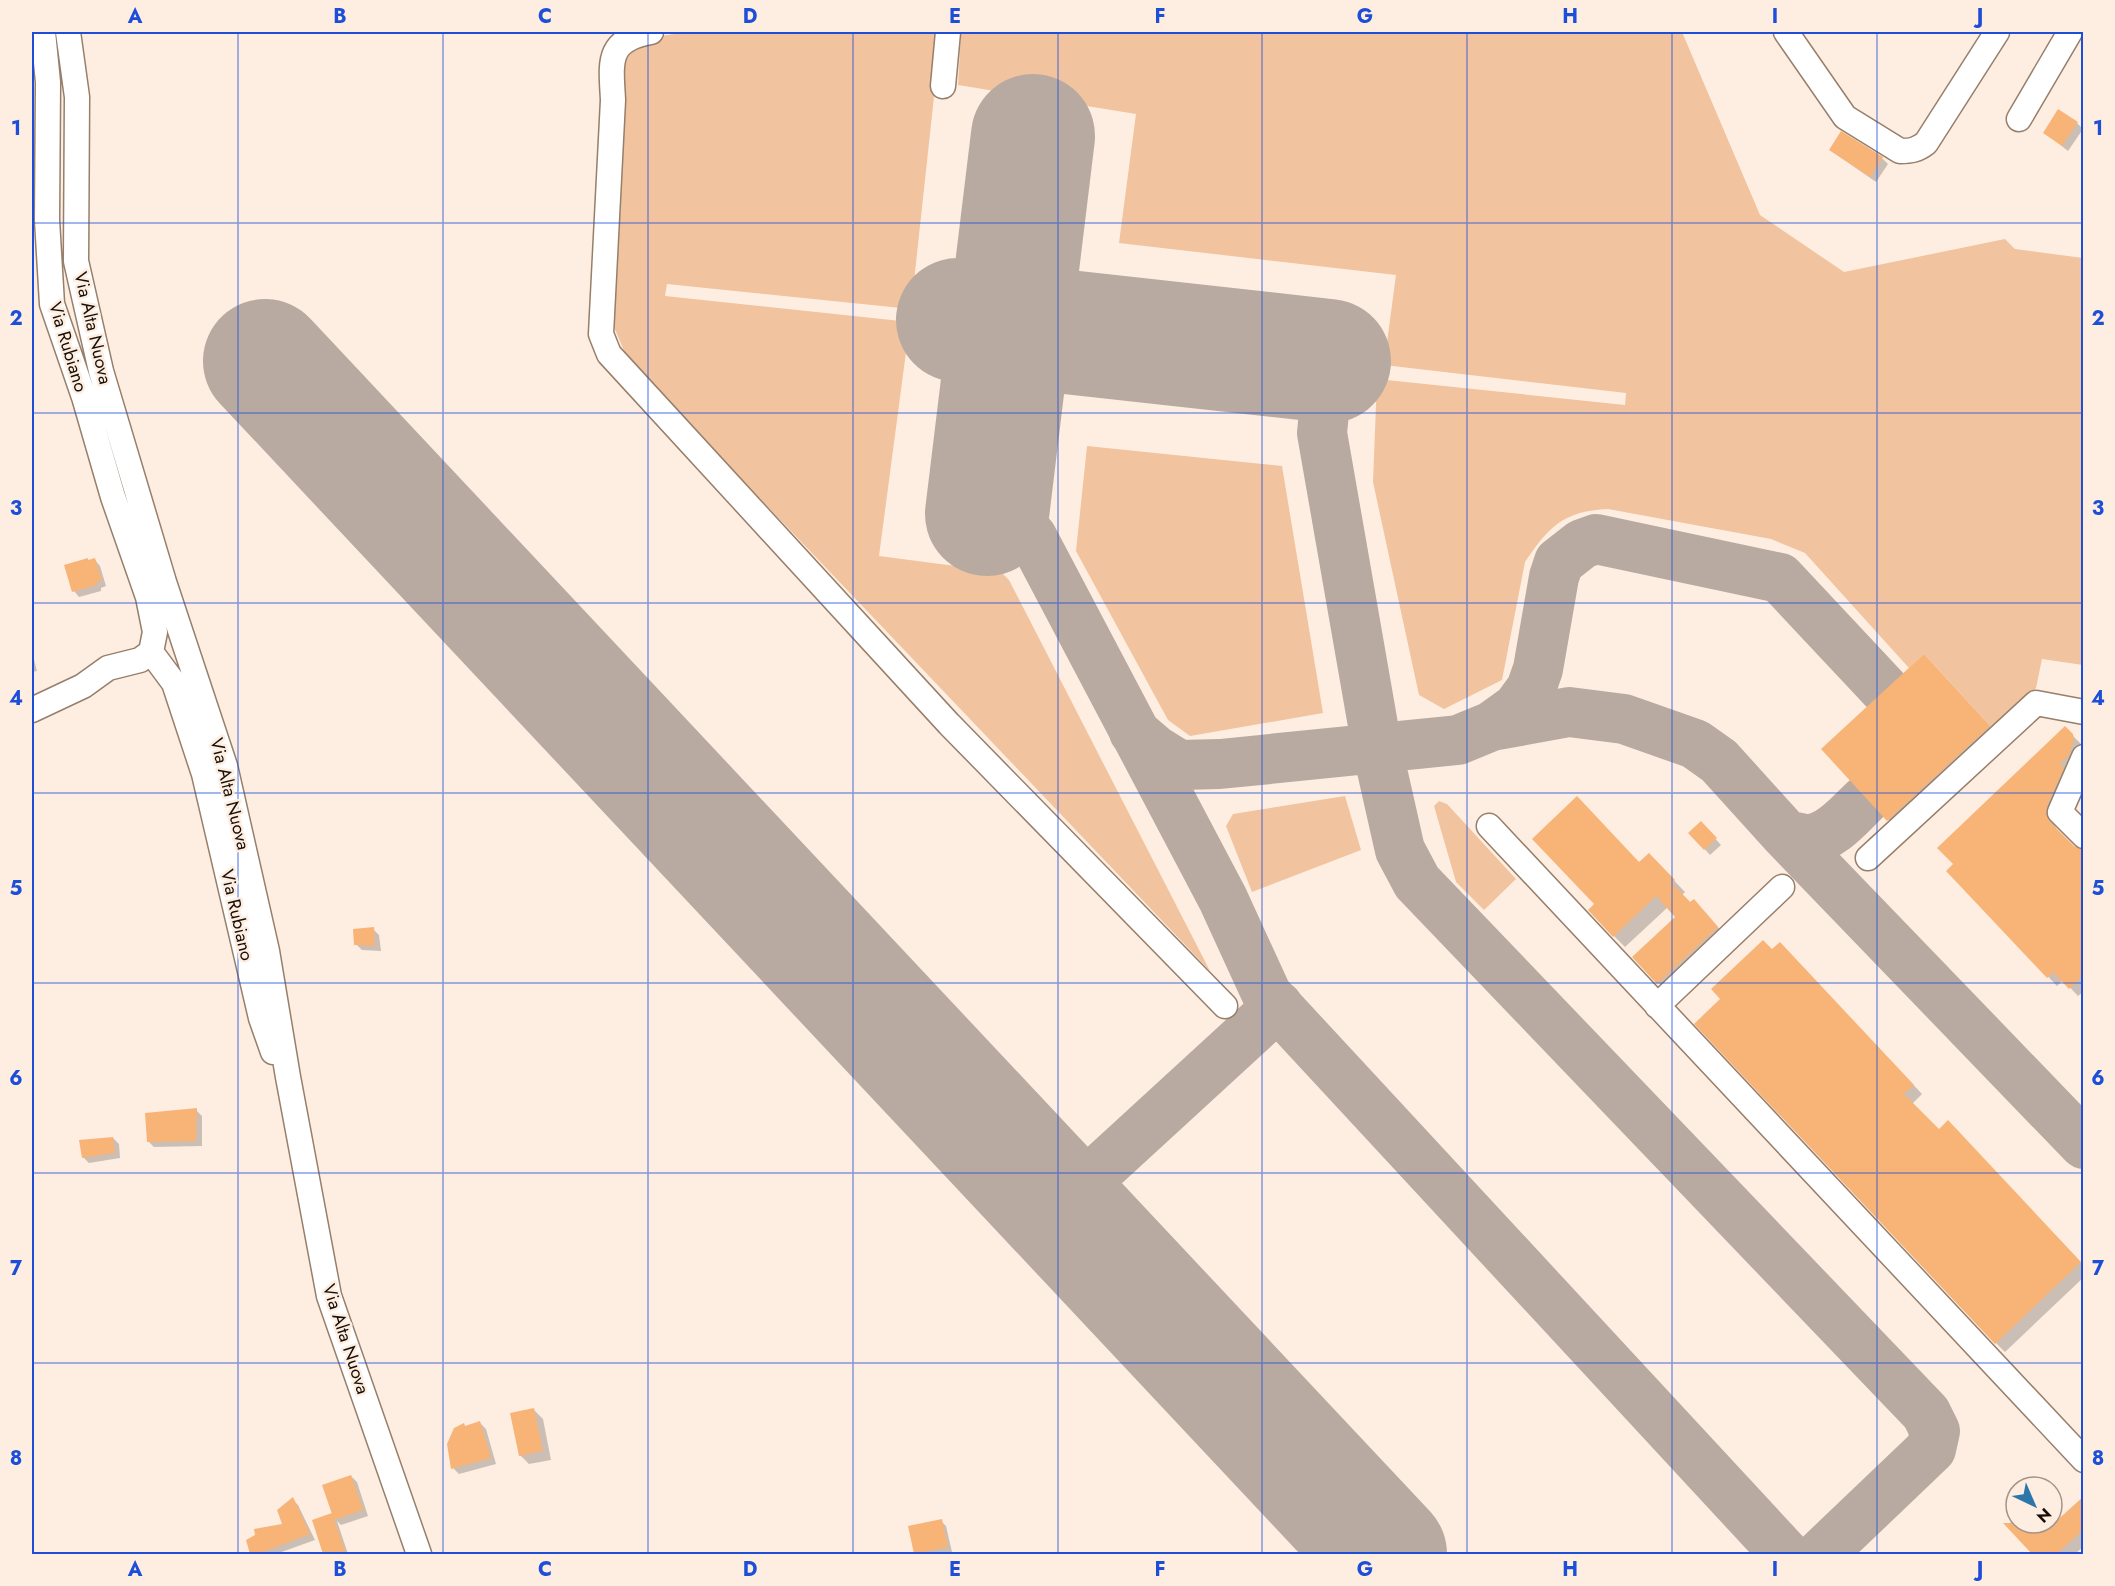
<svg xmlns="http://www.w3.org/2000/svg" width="2115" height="1586" font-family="Jost,sans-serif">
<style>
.green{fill:#f1c39e}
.shadow{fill:#0003}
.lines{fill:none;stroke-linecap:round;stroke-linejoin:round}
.taxiway{stroke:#b8aaa0;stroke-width:50}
.runway{stroke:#b8aaa0;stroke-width:124}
.building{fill:#f8b377}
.minor-casing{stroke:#967f6b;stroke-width:27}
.minor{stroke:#fff;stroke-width:24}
.grid{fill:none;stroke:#1d4ed8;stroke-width:1.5;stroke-opacity:0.55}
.labels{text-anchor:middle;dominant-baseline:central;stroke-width:5;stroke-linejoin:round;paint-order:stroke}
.street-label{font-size:18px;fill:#170e07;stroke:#feeee1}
.neatline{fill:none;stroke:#1d4ed8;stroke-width:2}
.grid-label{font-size:20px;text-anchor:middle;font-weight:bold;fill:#1d4ed8}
</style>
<rect width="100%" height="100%" fill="#feeee1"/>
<path class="green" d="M691,32H941L911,309L667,284L665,296L910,322L879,556L1001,572L1009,580L1210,971L628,360L614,327V314L623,67C637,35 660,36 691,32Z
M961,32H1682L1760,215L1844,272L2005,239L2015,249L2083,258V665L2042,659L2036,688L1993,729L1924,654L1909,668L1805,553L1771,539L1608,509C1564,511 1549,526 1525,562L1502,680L1444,709L1419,695L1373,482L1377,379L1625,405L1626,393L1384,365L1396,275L1119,243L1136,114L958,85Z
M1087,446L1282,466L1323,713L1190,736L1168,720L1076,551Z
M1345,796L1361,850L1252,892L1226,826L1233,814Z
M1439,801L1447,804L1516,879L1484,910L1456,882L1434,806Z"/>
<path class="shadow" d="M2077,123L2083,129L2068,151L2045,133Z
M1841,133L1882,158L1888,164L1876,182L1830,150Z
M95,560L100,566L106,586L101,588V591L79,597L74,591Z
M32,652L37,671L32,672Z
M1936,668L2002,739L1900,832L1823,749Z
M2065,728L2081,744L2082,750L2055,816L2054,824L2058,832L2074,848L2084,851V991L2078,996L2063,980L2057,986L1948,871Z
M1701,823L1721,845L1710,855L1690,833Z
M1640,864L1660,866L1685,892L1682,895L1691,903L1705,912L1728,939L1669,994L1634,957L1677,917L1668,907L1625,947L1614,936Z
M373,929L379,935L381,951L362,950L356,944Z
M1772,951L1789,953L1922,1094L1912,1104L1939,1131H1957L2084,1266V1277L2005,1352L1996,1343Z
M196,1110L202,1116V1146L154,1147L148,1141Z
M113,1138L119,1144L120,1158L89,1163L83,1157Z
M534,1410L543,1419L551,1460L529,1464L520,1455Z
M480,1423L486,1429L496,1464L459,1474L453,1468L466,1427Z
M351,1476L357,1482L368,1516L341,1525L337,1521L348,1554H325L313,1521L331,1515Z
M2084,1498V1546L2075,1554H2034L2007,1526L2016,1517V1523H2043L2049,1529Z
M292,1499L298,1505L315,1540L276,1554H252L247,1541L284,1525Z
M941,1521L946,1526L952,1552L940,1554H917L916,1553Z"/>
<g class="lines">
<path class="taxiway" d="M1329,361L1322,433L1377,748L1400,850L1417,882L1926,1413L1935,1431L1931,1449L1821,1554
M987,514L1032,537L1223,899L1267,995L1785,1554
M1492,726L1517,708L1531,689L1538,669L1554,577L1559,562L1582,544L1596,539L1780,578L1884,689
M1134,732L1155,750L1179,765L1220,764L1458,740L1492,726L1569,712L1624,719L1695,744L1719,761L1786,835L2084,1144
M1786,835C1794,836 1803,840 1810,839C1832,837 1850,814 1864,801
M1059,1207L1278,1006"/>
<path class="runway" d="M958,320L1329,361
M265,361L1385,1554
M987,514L1033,136"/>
</g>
<path class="building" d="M2058,109L2078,122L2062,146L2043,133Z
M1841,131L1883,157L1870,177L1829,150Z
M88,558V560L95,558L102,581L96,582L97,585L72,592L64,565Z
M1924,654L1990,726L1887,821L1821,749Z
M2065,726L2073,734L2074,740L2069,755L2060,764L2064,768L2047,806L2046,814L2050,822L2074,846L2084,850V974L2069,989L2053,972L2047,978L1946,871L1953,864L1937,848Z
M1577,796L1639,862L1649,853L1675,880L1672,883L1690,902L1694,899L1718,927L1657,984L1632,957L1675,917L1656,896L1613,937L1588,910L1594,904L1532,839Z
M1701,821L1717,838L1704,850L1688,833Z
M374,927L375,946L354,945L353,929Z
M1763,940L1772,949L1780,942L1914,1085L1904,1094L1939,1129L1948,1120L2081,1262L1995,1344L1694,1024L1720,999L1711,989Z
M197,1108L196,1141L147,1142L145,1113Z
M113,1137L115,1153L82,1158L79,1140Z
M534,1408L543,1451L519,1456L510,1413Z
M480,1421L491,1458L451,1469L447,1444L454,1428L464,1423L465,1426Z
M351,1475L363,1510L334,1520L322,1485Z
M2084,1496V1529L2057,1554H2032L2003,1523H2054Z
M293,1497L310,1534L258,1554H250L246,1540L255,1535L254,1529L282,1524L277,1510Z
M332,1513L346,1554H323L312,1520Z
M942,1519L948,1547L914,1554L908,1526Z"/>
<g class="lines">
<defs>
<path id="minor" d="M68,32L77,97L76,261L101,371L164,582L225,766L267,951L288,1077L329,1296L419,1554
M651,32C606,40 611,62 613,100L601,334L609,354L949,724L1225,1006
M1786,32L1845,117L1900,151C1911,151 1917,150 1926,143L1997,32
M943,86L948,32
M2019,119L2070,32
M151,652L174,683L204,774L261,1018L273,1052
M32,710L83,686L108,668L140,660L151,652L155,632L148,597L113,497L84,397L52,304L47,220L48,82L43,32
M2084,757L2060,812L2084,836
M1489,826L2084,1460
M1868,858L2036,703L2084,712
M1657,1006L1782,887"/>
</defs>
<use href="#minor" class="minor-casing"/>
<use href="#minor" class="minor"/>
</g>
<path class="grid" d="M238,32V1554M443,32V1554M648,32V1554M853,32V1554M1058,32V1554M1262,32V1554M1467,32V1554M1672,32V1554M1877,32V1554M32,223H2084M32,413H2084M32,603H2084M32,793H2084M32,983H2084M32,1173H2084M32,1363H2084"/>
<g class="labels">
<g class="street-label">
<text transform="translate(93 328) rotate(77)">Via Alta Nuova</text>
<text transform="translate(68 347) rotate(73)">Via Rubiano</text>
<text transform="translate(230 794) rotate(76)">Via Alta Nuova</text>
<text transform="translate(237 915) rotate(77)">Via Rubiano</text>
<text transform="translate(346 1339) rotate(72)">Via Alta Nuova</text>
</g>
</g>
<rect width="2115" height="1586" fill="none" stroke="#feeee1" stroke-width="66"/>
<g transform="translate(2034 1505) rotate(136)"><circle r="28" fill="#feeee1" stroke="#a2948a" stroke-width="1.5"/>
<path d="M0-4.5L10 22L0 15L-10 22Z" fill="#2d76aa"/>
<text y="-9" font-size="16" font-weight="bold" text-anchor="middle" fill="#170e07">N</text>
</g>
<rect x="33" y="33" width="2049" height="1520" class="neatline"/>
<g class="grid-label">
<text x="135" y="23">A</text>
<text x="340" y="23">B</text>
<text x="545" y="23">C</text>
<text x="750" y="23">D</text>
<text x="955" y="23">E</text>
<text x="1160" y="23">F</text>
<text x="1365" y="23">G</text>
<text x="1570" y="23">H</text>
<text x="1775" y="23">I</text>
<text x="1980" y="23">J</text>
<text x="16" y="135">1</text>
<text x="2098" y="135">1</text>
<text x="16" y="325">2</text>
<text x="2098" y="325">2</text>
<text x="16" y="515">3</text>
<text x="2098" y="515">3</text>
<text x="16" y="705">4</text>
<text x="2098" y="705">4</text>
<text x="16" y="895">5</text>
<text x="2098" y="895">5</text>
<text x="16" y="1085">6</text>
<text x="2098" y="1085">6</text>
<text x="16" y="1275">7</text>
<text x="2098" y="1275">7</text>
<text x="16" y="1465">8</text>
<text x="2098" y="1465">8</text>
<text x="135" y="1576">A</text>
<text x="340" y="1576">B</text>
<text x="545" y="1576">C</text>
<text x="750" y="1576">D</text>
<text x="955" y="1576">E</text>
<text x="1160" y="1576">F</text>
<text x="1365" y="1576">G</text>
<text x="1570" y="1576">H</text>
<text x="1775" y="1576">I</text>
<text x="1980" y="1576">J</text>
</g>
</svg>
